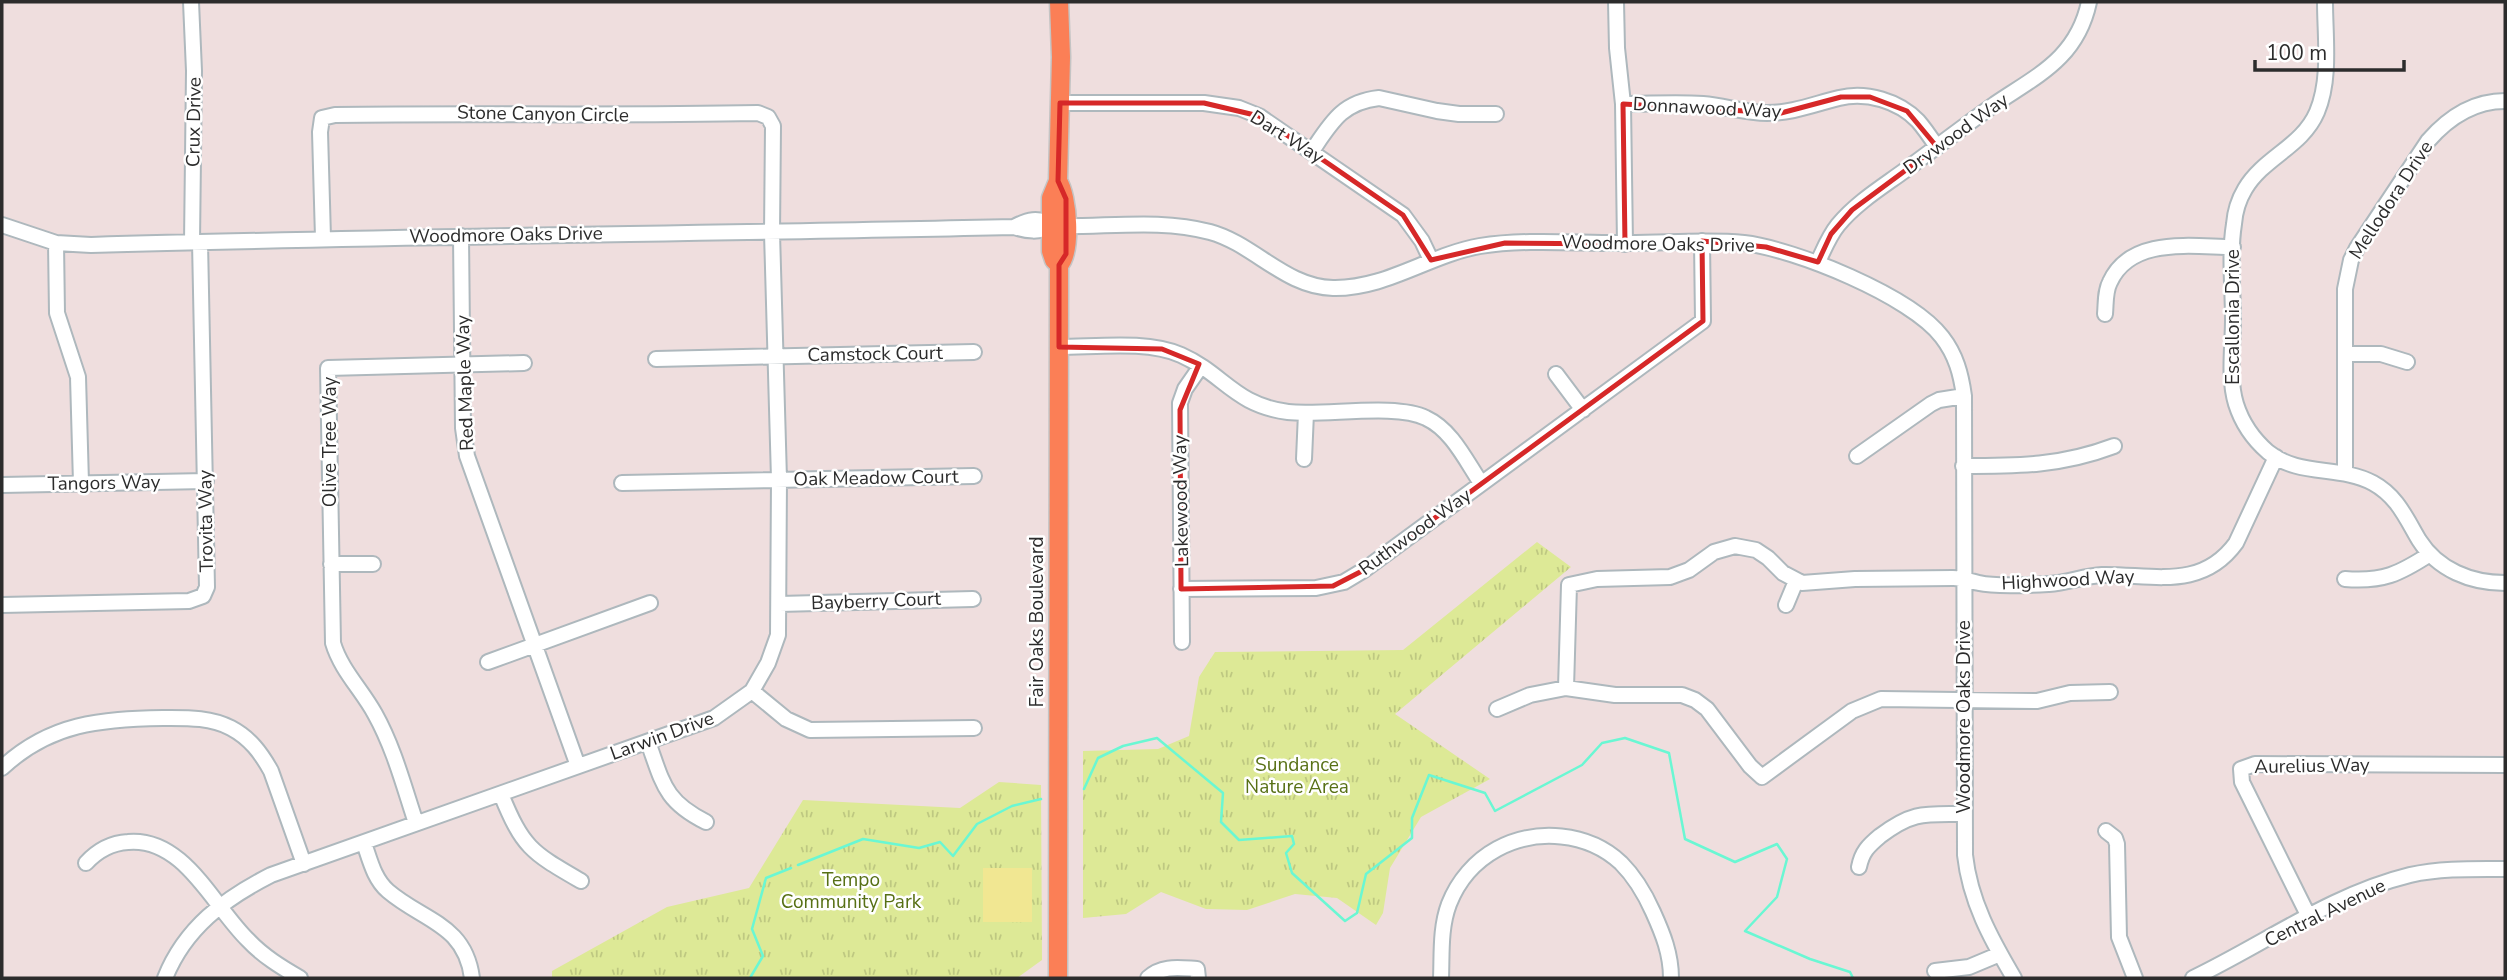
<svg xmlns="http://www.w3.org/2000/svg" width="2507" height="980" font-family="'Nunito Sans',sans-serif">
<style>
.park{fill:url(#park-tufts)}
.pitch{fill:#f1e792}
.lines{fill:none;stroke-linecap:round;stroke-linejoin:round}
.stream{stroke:#6af7d3;stroke-width:2.5}
.minor-casing{stroke:#aeb8bd;stroke-width:18}
.major-casing{stroke:#c4c4c4;stroke-width:21}
.minor{stroke:#fff;stroke-width:14}
.major{stroke:#fb7f56;stroke-width:18}
.marked{fill:none;stroke:#d62828;stroke-width:5;stroke-linejoin:round}
.labels{text-anchor:middle;dominant-baseline:central;stroke-width:5;stroke-linejoin:round;paint-order:stroke}
.street-label{font-size:19px;fill:#2c2c2c;stroke:#fff}
.park-label{font-size:19px;fill:#577015;stroke:#fff}
</style>
<defs>
<pattern id="park-tufts" width="24" height="20" patternUnits="userSpaceOnUse" patternTransform="scale(1.75)"><rect width="24" height="20" fill="#dde996"/><path d="M3 7l-1-3M5 7V3M7 7l1-3M15 17l-1-3M17 17v-4M19 17l1-3" fill="none" stroke="#bec881"/></pattern>
</defs>
<rect width="100%" height="100%" fill="#efdede"/>
<path class="park" d="M1537,542L1571,567L1395,714L1490,779L1421,817L1390,868L1383,913L1376,925L1337,898L1295,894L1247,910L1206,909L1161,892L1126,914L1083,918V751L1158,749L1189,736L1199,677L1215,652L1403,650Z
M999,782L1041,785L1042,960L1017,978H552V971L667,907L749,888L803,800L960,808Z"/>
<path class="pitch" d="M983,868H1032V922H983Z"/>
<g class="lines">
<path class="stream" d="M1084,789L1098,758L1123,746L1157,738L1223,793L1221,822L1239,840L1292,836L1294,844L1286,853L1292,873L1345,921L1357,913L1366,874L1412,838V818L1429,775L1485,793L1495,811L1582,765L1602,743L1625,738L1669,753L1685,839L1735,862L1777,844L1787,859L1777,897L1745,931L1810,959L1850,972L1853,978
M798,865L863,839L919,848L940,842L953,856L977,824L1012,806L1041,799
M750,978L763,956L752,929L766,878L791,868"/>
<defs>
<path id="minor" d="M191,2L194,71L192,242
M1616,2L1617,48L1623,104L1625,244
M2325,2C2325,37 2331,79 2317,112C2302,147 2264,157 2245,189C2239,199 2235,211 2234,224C2229,255 2233,288 2233,319C2233,346 2228,378 2236,404C2242,423 2253,439 2268,452C2299,477 2339,465 2373,483C2397,496 2406,518 2419,540C2438,570 2471,583 2505,583
M1060,103H1204L1239,108L1259,116L1403,215L1422,241L1431,260
M1623,104C1650,104 1677,102 1703,104C1725,106 1746,113 1767,113C1793,113 1814,104 1839,98C1866,91 1899,101 1918,121C1925,129 1931,138 1937,147
M1312,151C1331,123 1342,102 1379,98L1437,111L1459,114H1496
M2,225L56,243L91,245C398,236 706,234 1014,227C1027,231 1039,233 1051,226
M1014,227C1027,220 1039,216 1051,226C1104,228 1158,218 1210,232C1254,244 1285,287 1333,288C1386,289 1429,255 1480,246C1525,239 1572,243 1617,243C1660,244 1702,239 1744,243C1795,249 1911,296 1942,337C1956,355 1961,374 1964,396L1965,855C1970,901 1991,939 2014,978
M461,236L463,428L467,456L578,766
M56,243L57,313L78,377L81,483
M1818,262C1824,249 1829,236 1838,225C1856,203 1882,187 1904,171C1934,149 1964,126 1995,104C2038,75 2077,58 2089,2
M2105,314C2106,303 2105,291 2110,282C2131,236 2193,247 2233,247
M1059,347C1096,347 1147,340 1181,355C1224,374 1234,405 1288,412C1325,416 1396,403 1426,418C1452,430 1466,461 1481,483
M2346,354H2381L2407,362
M656,359L974,352
M1556,374L1583,410
M1857,456L1931,404L1939,400L1964,396
M1304,459L1306,413
M1963,466C2019,466 2061,466 2114,446
M2345,473V289L2351,260L2357,248L2428,141C2448,118 2474,101 2505,101
M622,483L974,476
M2,485L206,481
M331,564H373
M2345,579C2383,582 2399,574 2430,554
M1181,589L1316,588L1344,582L1364,570L1703,321L1702,241
M779,604L973,599
M2,605L189,601L203,596L207,587L200,242
M1786,605L1796,581
M1182,642L1180,403L1185,389L1201,366
M488,662L650,603
M1566,688L1569,585L1597,579L1670,577L1689,570L1714,552L1735,546L1756,550L1768,558L1783,573L1802,583L1855,579L1953,578C1963,578 1969,581 1979,583C1996,587 2031,585 2049,584C2067,583 2084,576 2102,575C2152,574 2201,591 2236,543L2276,457
M752,691L786,719L810,730L974,728
M1497,709L1530,695L1566,688L1615,695H1682L1695,700L1707,709L1750,766L1762,777L1852,711L1881,699L2037,701L2070,693L2110,692
M648,742C663,783 664,801 706,822
M2,768C50,723 101,719 163,718C186,718 210,717 231,728C250,738 261,753 271,771L304,864
M501,794C523,848 531,852 581,881
M416,823C404,787 394,748 375,714C362,690 341,670 333,643L328,368L524,363
M2106,831L2115,838L2117,844L2119,937L2135,978
M364,843C370,860 374,879 388,891C423,921 465,924 472,978
M86,863C97,851 111,843 128,842C184,837 213,906 248,940C263,956 281,967 300,978
M1859,867C1862,852 1868,846 1880,836C1913,811 1925,814 1965,814
M2309,917L2242,782L2241,769L2255,764L2505,765
M1935,971L1969,967L2000,954
M165,978C185,928 224,899 271,875L714,718L752,691L768,663L778,635L779,479L772,233L773,126L768,117L758,113C617,116 476,113 335,115L322,118L320,132L323,238
M1148,978C1162,965 1179,968 1197,969L1198,978
M1441,978C1442,954 1440,928 1449,904C1458,881 1475,861 1497,849C1536,828 1588,832 1621,863C1635,877 1645,894 1653,912C1663,934 1671,954 1671,978
M2193,978C2264,944 2332,894 2410,875C2441,868 2473,869 2505,869"/>
<path id="major" d="M1058,181C1068,196 1072,252 1059,265
M1058,978L1059,265L1054,260L1051,251V198L1058,181L1061,57L1059,2"/>
</defs>
<use href="#minor" class="minor-casing"/>
<use href="#major" class="major-casing"/>
<use href="#minor" class="minor"/>
<use href="#major" class="major"/>
</g>
<path class="marked" d="M1841,97H1870L1907,111L1937,147L1852,210L1831,234L1818,262L1766,247L1702,241L1703,321L1364,570L1333,586L1181,589L1180,410L1199,364L1162,349L1059,347V265L1066,254V199L1058,181L1060,103H1204L1259,116L1403,215L1431,260L1505,243L1625,244L1623,104L1781,113Z"/>
<g class="labels">
<g class="street-label">
<text transform="translate(1707 108) rotate(3)">Donnawood Way</text>
<text transform="translate(543 114) rotate(1)">Stone Canyon Circle</text>
<text transform="translate(194 122) rotate(-89)">Crux Drive</text>
<text transform="translate(1956 134) rotate(-36)">Drywood Way</text>
<text transform="translate(1287 137) rotate(32)">Dart Way</text>
<text transform="translate(2391 200) rotate(-57)">Mellodora Drive</text>
<text transform="translate(506 235) rotate(-1)">Woodmore Oaks Drive</text>
<text transform="translate(1658 244) rotate(1)">Woodmore Oaks Drive</text>
<text transform="translate(2233 317) rotate(-90)">Escallonia Drive</text>
<text transform="translate(875 354) rotate(-1)">Camstock Court</text>
<text transform="translate(465 383) rotate(-92)">Red Maple Way</text>
<text transform="translate(330 442) rotate(-90)">Olive Tree Way</text>
<text transform="translate(876 478) rotate(-1)">Oak Meadow Court</text>
<text transform="translate(104 483) rotate(-1)">Tangors Way</text>
<text transform="translate(1181 501) rotate(-91)">Lakewood Way</text>
<text transform="translate(206 521) rotate(-91)">Trovita Way</text>
<text transform="translate(1415 532) rotate(-36)">Ruthwood Way</text>
<text transform="translate(2068 580) rotate(-3)">Highwood Way</text>
<text transform="translate(876 601) rotate(-2)">Bayberry Court</text>
<text transform="translate(1037 622) rotate(-90)">Fair Oaks Boulevard</text>
<text transform="translate(1964 717) rotate(-90)">Woodmore Oaks Drive</text>
<text transform="translate(662 736) rotate(-20)">Larwin Drive</text>
<text transform="translate(2312 766) rotate(-1)">Aurelius Way</text>
<text transform="translate(2325 913) rotate(-26)">Central Avenue</text>
</g>
<g class="park-label">
<text x="1297" y="765">Sundance<tspan x="1297" dy="22">Nature Area</tspan></text>
<text x="851" y="880">Tempo<tspan x="851" dy="22">Community Park</tspan></text>
</g>
</g>
<rect width="2507" height="980" fill="none" stroke="#2c2c2c" stroke-width="7"/>
<path d="M2255 60v10h149v-10" fill="none" stroke="#2c2c2c" stroke-width="3.5"/>
<text x="2266" y="60" font-size="21" fill="#2c2c2c" stroke="#ffffff" stroke-width="5" paint-order="stroke">100 m</text>
</svg>
